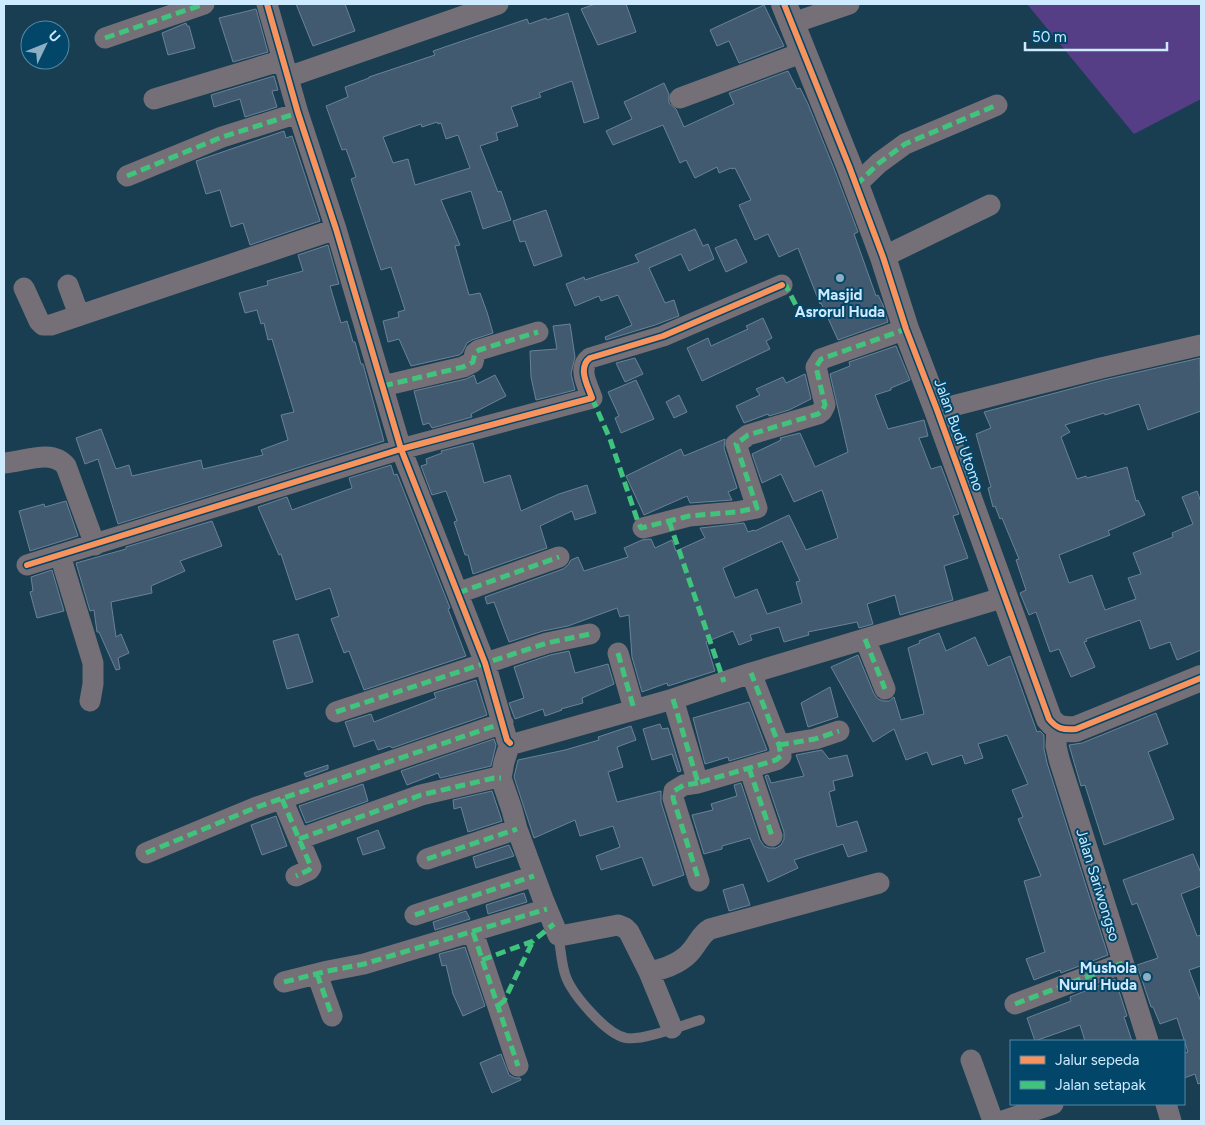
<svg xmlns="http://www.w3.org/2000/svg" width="1205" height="1125" font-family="Figtree,sans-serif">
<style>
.green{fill:#553e86}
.building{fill:#425a6f;stroke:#698297;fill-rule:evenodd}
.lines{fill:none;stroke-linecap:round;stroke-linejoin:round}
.service{stroke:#757077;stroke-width:10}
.minor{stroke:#757077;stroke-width:21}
.tertiary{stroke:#757077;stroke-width:26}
.quiet{stroke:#40c37c;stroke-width:5;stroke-dasharray:10 5;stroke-linecap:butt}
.cycleway-casing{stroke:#024669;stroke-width:9}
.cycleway{stroke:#f8935d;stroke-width:6}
.poi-dot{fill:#8eaec2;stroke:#024669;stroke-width:2}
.labels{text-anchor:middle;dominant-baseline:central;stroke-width:4;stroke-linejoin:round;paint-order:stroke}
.poi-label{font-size:15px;font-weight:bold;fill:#cdeaff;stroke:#024669}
.street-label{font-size:15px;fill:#cdeaff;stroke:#024669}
</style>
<rect width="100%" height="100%" fill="#193e52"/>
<path class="green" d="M1027,4H1201V99L1134,134Z"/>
<path class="building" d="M296,4H345L355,31L313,46Z
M595,4H626L636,32L598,45L581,9Z
M764,5L784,46L739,63L729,41L717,46L710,30Z
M256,9L268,52L233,62L219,18Z
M568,13L599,118L584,123L572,81L539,93L541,97L511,107L518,126L496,133L498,140L480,146L498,192L501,191L511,220L483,229L471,191L441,200L460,245L455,246L469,295L480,293L487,312L493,333L472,340L467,343L462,353L459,355L411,366L399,339L388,342L383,321L399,317L398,312L405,310L391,267L381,270L351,179L356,177L346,149L342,150L326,106L348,97L345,87L369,78V77L435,55L433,51L527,19L529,24L546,18L547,20ZM437,122L438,124L441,123L446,139L458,135L470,168L415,185L408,159L393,163L383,137L421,124L422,127Z
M186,23L187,26H189L195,48L168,55L162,33Z
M788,71L797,89L800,88L808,104L835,171L858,232L854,234L876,296L878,295L883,305L888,322L838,340L821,303L820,304L798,248L779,257L768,234L755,240L739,205L751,200L735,168L732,169L731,168L719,173L717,167L695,178L686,160L680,163L663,125L613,145L606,131L632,119L624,102L664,83L669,94V103L676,109L684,127L734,104L729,93Z
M274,76L278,90L272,91L277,107L245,117L240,99L214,107L211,95Z
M284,131L286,138L292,136L320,221L250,245L243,223L231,227L220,190L206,194L196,161Z
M546,210L562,256L534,266L525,241L520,242L513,221Z
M695,229L703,246L708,244L714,259L689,271L681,254L649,268L665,303L674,300L679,316L655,325L606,340L605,337L632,325L618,295L601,301L599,296L575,306L566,284L584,277L585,280L639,262L635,255Z
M736,239L747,262L726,272L715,248Z
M328,245L339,284L330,286L341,323L347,321L353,342H355L361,364H363L384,441L118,524L98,459L85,464L76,438L101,429L116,469L129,465L132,476L201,460L203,469L263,455L261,450L288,440L281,415L294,412L272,339L268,340L264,323L261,324L257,310L245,313L239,293L268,285L267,281L303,271L298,255Z
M763,318L772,338L766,341L770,349L702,381L687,348L708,338L711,346L748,329L746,326Z
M570,324L575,357L571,374L575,390L536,400L531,377L530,351L557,349L553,326Z
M896,346L910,380L891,388V390L875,395L888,429L924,420L928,436L919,438L931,469L941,466L959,514L953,516L968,558L944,566L953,600L900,615L895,595L867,604L873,624L859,628L857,622L808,632L809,635L784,642L779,627L750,635L752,640L739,645L733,631L706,642L715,671L668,686L667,683L642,692L632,657L629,615L620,617L617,608L568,626L543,631L509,642L494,602L487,604L485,597L563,569L568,565L571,560L578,557L584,571L628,557L624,548L642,540L651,539L655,548L672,540L676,551L705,538L700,528L744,523L748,532L754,530L755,531L789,515L806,550L838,538L822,490L794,502L781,474L762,483L752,454L777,442L781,440L780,438L800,433L815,467L848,452L830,374L850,366L849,362ZM782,541L800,581L796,582L802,603L767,614L757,589L735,598L723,568Z
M635,358L643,374L625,382L616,363Z
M1200,358L1201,411L1148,430L1139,404L1105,415L1104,413L1065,425L1070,432L1061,437L1077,479L1086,476L1087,478L1127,467L1136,501L1138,500L1145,515L1108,531L1110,535L1059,555L1069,583L1092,575L1105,610L1136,599L1128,578L1141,574L1133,553L1173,537L1172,533L1193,524L1182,497L1197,491L1201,502V650L1177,660L1170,642L1150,649L1140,620L1086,639L1087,641L1084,642L1095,667L1071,677L1059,649L1050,652L1036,612L1029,615L1020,593L1026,590L1016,560L1019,559L1002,518L1000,519L995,506L993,507L988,488L991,487L976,434L991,428L984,412L1104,380Z
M805,374L811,399L789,410L769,416L768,414L744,423L736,406L760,395L756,389L783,377L786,383Z
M474,375L477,384L495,375L506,396L471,414L472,417L432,428L429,423L423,425L414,391L466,379Z
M636,380L654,419L621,433L615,418L619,416L608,392Z
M679,395L687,412L674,418L666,402Z
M725,439L724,448L737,488L728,492L732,500L690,503L687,496L644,515L626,476L681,449L684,456Z
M473,443L484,483L510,475L521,511L559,494L587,485L596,513L575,520L572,511L540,526L547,548L473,574L468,555H465L454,522L457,521L446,491L432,495L421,466L427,464L426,459L442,453L441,451Z
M391,465L394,475L397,474L450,608L448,609L466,656L364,690L349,651L344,653L331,619L339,616L330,588L296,600L281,554L279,555L258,507L287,497L292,510L352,488L349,478Z
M66,501L78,536L30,551L19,511L44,504L45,507Z
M212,521L222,546L180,561L185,571L151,586L152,593L111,602L116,637L121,634L129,653L118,658L120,669L116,670L99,632H97L94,610L90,611L76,563L126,549V547Z
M52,570L64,611L37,618L30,592L33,591L31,577Z
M939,633L946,651L975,637L988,666L1010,656L1037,732L1040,731L1044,735V749L1047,763L1108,955L1061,973L1060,970L1034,980L1026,959L1045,952L1024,881L1041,876L1018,819L1023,817L1012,790L1028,784L1007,735L978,744L983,758L965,764L962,755L932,765L927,752L906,760L894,729L873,742L831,667L858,655L874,694L878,699L883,701H889L894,697L901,720L924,714L908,648L920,643L919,641Z
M298,634L313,682L287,689L273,641Z
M569,651L575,673L608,664L614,684L582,698L583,703L561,709L562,710L545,716L543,709L515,719L509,703L524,698L514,667L550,655Z
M476,680L487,715L392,748L390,746L378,750L374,740L354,747L345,722L371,714L374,722L436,698L434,693Z
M830,687L838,717L808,727L801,703Z
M749,702L767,750L729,761L728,757L705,764L693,718Z
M1156,713L1168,744L1148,752L1174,819L1104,845L1085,785L1081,786L1069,745L1082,743Z
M660,724L662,729L668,728L681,771L678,772L672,754L652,760L643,729Z
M631,726L636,740L617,747L623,767L608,772L617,802L661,791V802L684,875L653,886L642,857L601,870L596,856L620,847L613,826L580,836L575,820L534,838L514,777L518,760L565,750L599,740L598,737Z
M494,739L496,745L491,766L440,778L438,773L407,785L401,771Z
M822,750L829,759L847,755L853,776L833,781L835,790L829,792L837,827L857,821L867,851L848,857L843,844L794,860L798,868L768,882L750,838L722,846V849L704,854L692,815L713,810L711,804L737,796L734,785L741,783L760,840L764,846L769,848H776L781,845L784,839V832L765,776L768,775L771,783L804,776L796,755Z
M328,765V769L306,777L304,773Z
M363,784L368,801L306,823L299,806Z
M492,791L502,821L468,832L461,807L454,809L453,800Z
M276,816L287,846L262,855L251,825Z
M378,830L385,848L363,855L357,838Z
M509,845L514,856L476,868L473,857Z
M1193,854L1201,873V886L1181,894L1197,936L1201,935V966L1189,970L1201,1002V1083L1198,1084L1195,1074L1184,1078V1053L1188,1052L1177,1018L1160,1024L1153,1007H1151L1137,965L1158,958L1137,903L1132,905L1123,880Z
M743,884L750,905L729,911L723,890Z
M524,893L527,902L488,914L486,905Z
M466,911L470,919L435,930L433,922Z
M465,947L485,1006L463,1016L453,994L446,965L442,966L439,954Z
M1115,979L1127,1016L1124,1017L1132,1041H1085L1080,1025L1035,1041L1027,1018L1071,1001L1070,997Z
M501,1054L509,1075L515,1078H520L521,1080L492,1093L480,1063Z"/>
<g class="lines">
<path class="service" d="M558,935C561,948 561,964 566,977C573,995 606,1034 626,1038C643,1041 683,1025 700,1020"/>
<path class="minor" d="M267,4L298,113L336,229L401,449L485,663L507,740L510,743
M793,23L849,4
M105,38L204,4
M288,77L498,4
M680,98L804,52
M154,99L283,60
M127,176L222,137L298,113
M856,185L879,163L905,144L997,105
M883,257L990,205
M68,285L79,315
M24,288L39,321L43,325H51L336,229
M383,386L463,367L473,362L475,353L479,350L538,332
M937,410L1101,368L1201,345
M4,463C23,462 52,448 66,466L95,545
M643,528L689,516L736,512L757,508L736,444L748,435L818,414L822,411L825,405L816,367L821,359L906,329
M60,555L93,663V684L90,701
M27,565L401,449L592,398C588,386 577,368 590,358L663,336L782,285
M458,593L559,557
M865,639L885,689
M618,653L634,709
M673,699L698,783L776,760L781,756L779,745L751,673
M336,712L547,643L590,634
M1057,728L1056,746L1059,759L1148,1041
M510,743L504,762L501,778L512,810L517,829L543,899L558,935H565L618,925L625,928L629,932L649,972C664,969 682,963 692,950C698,943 701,934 710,929L879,883
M510,743H517L673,699L751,673L1005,597
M779,745L815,739L839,731
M749,768L772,836
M698,783L684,785L674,791L673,798L699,881
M282,799L311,867L309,870L296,876
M299,839L421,795L494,778H501
M146,853L257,807L503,723
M427,859L517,829
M415,915L534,876
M473,932L518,1066
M649,972L672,1028
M317,974L332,1016
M284,982L328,971L364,964L547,909
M1015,1004L1123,963
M971,1060L993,1121
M1166,1104L1171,1121
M1003,1121L1053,1104"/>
<path class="tertiary" d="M784,4L849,166L883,257L906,329L937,410L1049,719C1057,729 1063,730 1076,729L1201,678"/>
<path class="quiet" d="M105,38L204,4
M127,176L222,137L298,113
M856,185L879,163L905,144L997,105
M782,285L786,286L801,315L806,317L815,315
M383,386L463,367L473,362L475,353L479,350L538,332
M592,398L610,439L638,522L641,528L689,516L736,512L757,508L736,444L748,435L818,414L822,411L825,405L816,367L821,359L906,329
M669,521L724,682
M458,593L559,557
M865,639L885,689
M618,653L634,709
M673,699L698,783L776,760L781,756L779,745L751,673
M336,712L547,643L590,634
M779,745L815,739L839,731
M749,768L772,836
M698,783L684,785L674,791L673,798L699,881
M282,799L311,867L309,870L296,876
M299,839L421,795L494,778H501
M146,853L257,807L503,723
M427,859L517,829
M415,915L534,876
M473,932L518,1066
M482,960L533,941L554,924
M317,974L332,1016
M284,982L328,971L364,964L547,909
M1015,1004L1123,963
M499,1005L504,1001L533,941"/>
<defs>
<path id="cycleway" d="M267,4L298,113L336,229L401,449L485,663L507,740L510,743
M784,4L849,166L883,257L906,329L937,410L1049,719C1057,729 1063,730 1076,729L1201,678
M27,565L401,449L592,398C588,386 577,368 590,358L663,336L782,285"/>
</defs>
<use href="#cycleway" class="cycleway-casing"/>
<use href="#cycleway" class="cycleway"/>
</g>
<g class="poi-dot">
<circle cx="840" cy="278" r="5"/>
<circle cx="1147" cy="977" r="5"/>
</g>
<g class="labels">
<g class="poi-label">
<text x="840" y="295">Masjid<tspan x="840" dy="17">Asrorul Huda</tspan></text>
<text x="1137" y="968" text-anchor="end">Mushola<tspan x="1137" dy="17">Nurul Huda</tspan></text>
</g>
<g class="street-label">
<text transform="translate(959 435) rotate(70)">Jalan Budi Utomo</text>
<text transform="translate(1098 885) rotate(73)">Jalan Sariwongso</text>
</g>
</g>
<rect width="1205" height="1125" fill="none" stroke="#cdeaff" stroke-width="10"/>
<rect x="1010" y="1040" width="175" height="65" fill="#024669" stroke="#5388a5"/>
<rect x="1020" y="1056" width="25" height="8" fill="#f8935d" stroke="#5388a5"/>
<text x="1055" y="1065" font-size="15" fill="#cdeaff">Jalur sepeda</text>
<rect x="1020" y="1081" width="25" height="8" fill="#40c37c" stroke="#5388a5"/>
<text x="1055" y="1090" font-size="15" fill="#cdeaff">Jalan setapak</text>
<g transform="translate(45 45) rotate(47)"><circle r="24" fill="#024669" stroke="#5388a5"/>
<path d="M0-4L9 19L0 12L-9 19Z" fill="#8eaec2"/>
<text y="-8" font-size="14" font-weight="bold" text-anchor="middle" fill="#cdeaff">U</text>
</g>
<path d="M1025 42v8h142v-8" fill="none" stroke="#cdeaff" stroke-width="2.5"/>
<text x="1032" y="42" font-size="15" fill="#cdeaff" stroke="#024669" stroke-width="4" paint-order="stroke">50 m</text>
</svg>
